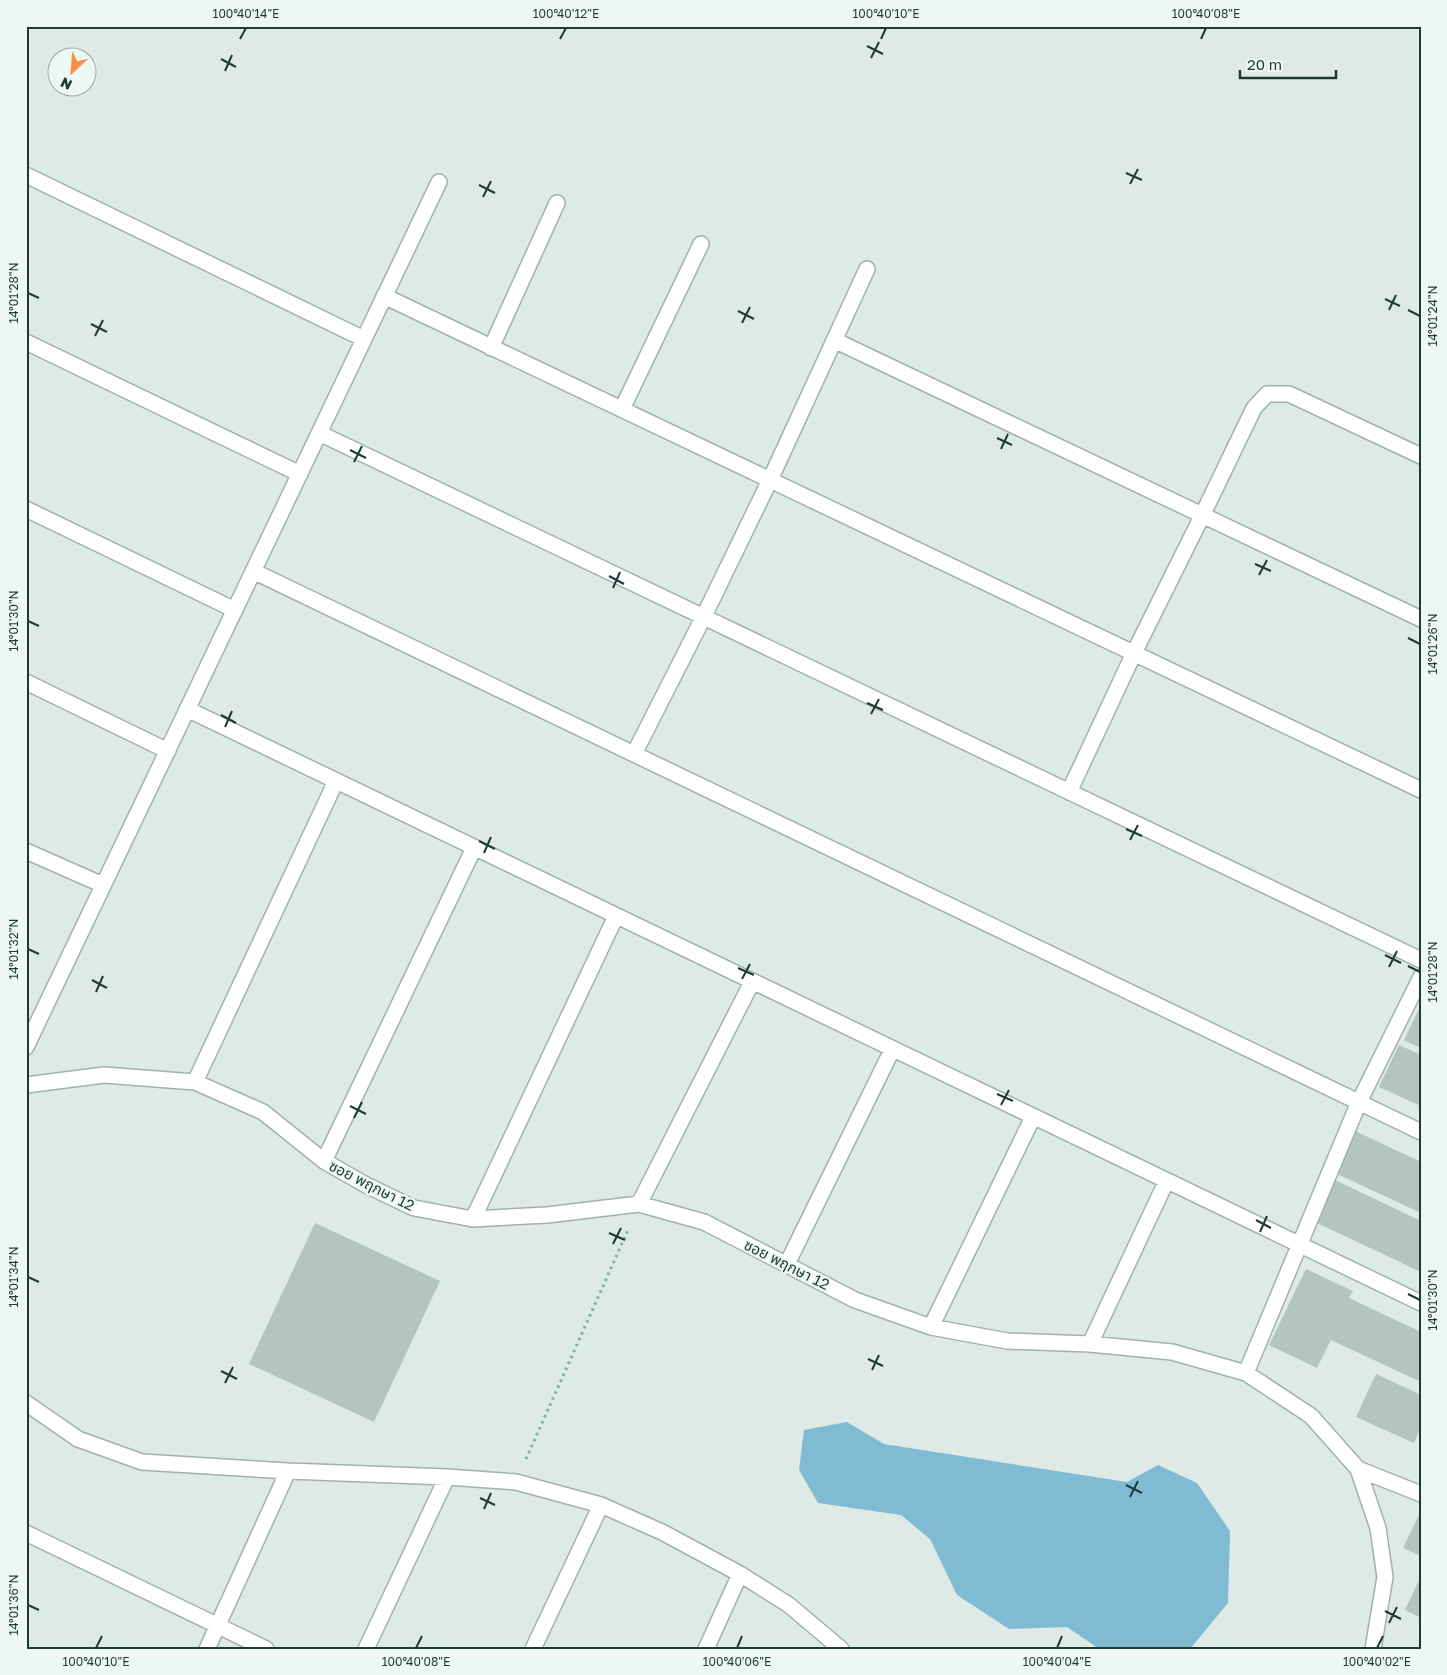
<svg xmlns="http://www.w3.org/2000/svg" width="1447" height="1675" font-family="'Golos Text','Noto Sans Thai',sans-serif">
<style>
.water{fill:#80bbd4}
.building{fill:#b2c5bf}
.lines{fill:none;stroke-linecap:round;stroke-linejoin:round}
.street-casing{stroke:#a0b2ae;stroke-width:18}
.path{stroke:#7bb0a7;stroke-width:3;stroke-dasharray:2.5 4;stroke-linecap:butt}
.street{stroke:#fff;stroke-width:15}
.ticks{fill:none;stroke:#1e3a37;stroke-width:2}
.labels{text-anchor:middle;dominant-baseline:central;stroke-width:4.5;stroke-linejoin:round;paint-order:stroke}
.street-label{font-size:15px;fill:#1e3a37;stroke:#edf7f3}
.neatline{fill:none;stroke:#1e3a37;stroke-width:2}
.ticks-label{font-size:12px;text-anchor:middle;fill:#1e3a37}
</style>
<rect width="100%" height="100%" fill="#ddeae6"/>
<path class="water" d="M847,1422L884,1444L1127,1482L1158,1465L1197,1483L1230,1531L1228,1603L1190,1649H1099L1067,1627L1009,1629L957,1595L930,1539L901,1515L818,1503L799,1470L804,1430Z"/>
<path class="building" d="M1421,1005V1048L1404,1040Z
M1399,1045L1421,1055V1106L1379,1087Z
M1355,1131L1421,1162V1213L1335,1173Z
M1335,1180L1421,1221V1272L1315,1222Z
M315,1223L440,1281L374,1422L249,1364Z
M1306,1269L1353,1291L1349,1298L1421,1332V1382L1331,1340L1317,1368L1269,1345Z
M1376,1374L1421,1395V1427L1414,1443L1356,1417Z
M1421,1511V1556L1403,1548Z
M1421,1576V1618L1405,1610Z"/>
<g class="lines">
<defs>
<path id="street" d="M26,175L364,339
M384,296L1421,790
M834,340L1421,619
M26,342L300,474
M491,348L557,203
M622,409L701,244
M319,433L1421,960
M26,509L235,610
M253,571L1421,1132
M26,682L168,751
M187,709L1421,1303
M634,754L704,616L770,480L867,269
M1069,792L1134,653L1202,516L1254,408L1267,394H1289L1421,456
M26,851L103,885
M26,1047L439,182
M195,1082L336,781
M26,1085L104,1075L195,1082L263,1112L324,1161L366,1185L414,1208L473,1219L547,1215L639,1204L704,1222L855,1300L931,1327L1007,1341L1090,1344L1172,1352L1246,1373L1311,1416L1358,1469L1378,1528L1385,1577L1373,1649
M324,1161L474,848
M639,1204L752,982
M473,1219L616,916
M787,1264L892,1050
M931,1327L1033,1117
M1090,1344L1166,1182
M1246,1373L1359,1102L1421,977
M26,1403L78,1439L142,1462L288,1471L447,1477L516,1482L601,1505L662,1532L740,1574L789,1605L841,1649
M1358,1469L1421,1494
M26,1533L266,1649
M207,1649L288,1471
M366,1649L447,1477
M533,1649L601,1505
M706,1649L740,1574"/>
</defs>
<use href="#street" class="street-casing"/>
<path class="path" d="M526,1459L628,1230"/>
<use href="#street" class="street"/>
</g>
<path class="ticks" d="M240,39L246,28M560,39L566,28M881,39L886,28M1201,39L1206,28M867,46L883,54M871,58L879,42M221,59L236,67M225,71L232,55M1126,173L1142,180M1130,184L1138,169M479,185L495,193M483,197L491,181M28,293L39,298M1385,299L1400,306M1389,310L1396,295M1408,310L1420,316M738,311L754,319M742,323L750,307M91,324L107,332M95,336L103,320M997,438L1012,445M1001,449L1008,434M350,450L366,458M354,462L362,446M1255,564L1271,571M1259,575L1267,560M609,576L624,584M613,588L620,572M28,621L39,626M1408,638L1420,644M867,703L883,710M871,714L879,699M221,715L236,723M225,727L232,711M1126,829L1142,836M1130,840L1138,825M479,841L495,849M484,853L491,837M28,949L39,954M1385,955L1401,963M1408,966L1420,972M1389,967L1397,951M738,968L754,975M742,979L750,964M92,980L107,988M96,992L103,976M997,1094L1013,1101M1001,1105L1009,1090M350,1106L366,1114M354,1118L362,1102M1256,1220L1271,1228M1260,1232L1267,1216M609,1233L625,1240M613,1244L621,1228M28,1277L39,1282M1408,1294L1420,1300M868,1359L883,1366M872,1370L879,1355M221,1371L237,1379M225,1383L233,1367M1126,1485L1142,1493M1130,1497L1138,1481M480,1498L495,1505M484,1509L491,1493M28,1605L39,1610M1385,1611L1401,1619M1389,1623L1397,1607M96,1648L102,1636M416,1648L422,1636M737,1648L742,1636M1057,1648L1062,1636M1377,1648L1383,1636"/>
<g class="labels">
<g class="street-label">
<text transform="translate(372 1185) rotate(27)">ซอย พฤกษา 12</text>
<text transform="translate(787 1264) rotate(27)">ซอย พฤกษา 12</text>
</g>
</g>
<rect width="1447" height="1675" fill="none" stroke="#edf7f3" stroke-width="55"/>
<g transform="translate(72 72) rotate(206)"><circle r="24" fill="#edf7f3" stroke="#9aaba8"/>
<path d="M0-4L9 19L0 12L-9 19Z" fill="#fc8e49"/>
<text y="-8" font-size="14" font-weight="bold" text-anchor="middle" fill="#1e3a37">N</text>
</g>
<path d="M1240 70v8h96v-8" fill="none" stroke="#1e3a37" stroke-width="2.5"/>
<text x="1247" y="70" font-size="15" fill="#1e3a37" stroke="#edf7f3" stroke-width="4" paint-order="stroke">20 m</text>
<rect x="28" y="28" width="1392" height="1620" class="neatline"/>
<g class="ticks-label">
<text x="246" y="18">100°40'14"E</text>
<text x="566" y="18">100°40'12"E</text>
<text x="886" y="18">100°40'10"E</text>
<text x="1206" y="18">100°40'08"E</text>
<text transform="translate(14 293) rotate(-90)" y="4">14°01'28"N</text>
<text transform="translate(1433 316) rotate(-90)" y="4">14°01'24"N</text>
<text transform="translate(14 621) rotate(-90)" y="4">14°01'30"N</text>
<text transform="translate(1433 644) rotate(-90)" y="4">14°01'26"N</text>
<text transform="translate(14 949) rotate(-90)" y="4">14°01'32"N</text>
<text transform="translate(1433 972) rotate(-90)" y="4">14°01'28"N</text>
<text transform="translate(14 1277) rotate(-90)" y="4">14°01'34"N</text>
<text transform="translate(1433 1300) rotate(-90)" y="4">14°01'30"N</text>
<text transform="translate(14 1605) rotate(-90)" y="4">14°01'36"N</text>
<text x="96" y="1666">100°40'10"E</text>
<text x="416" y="1666">100°40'08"E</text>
<text x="737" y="1666">100°40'06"E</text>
<text x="1057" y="1666">100°40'04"E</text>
<text x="1377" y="1666">100°40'02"E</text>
</g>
</svg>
